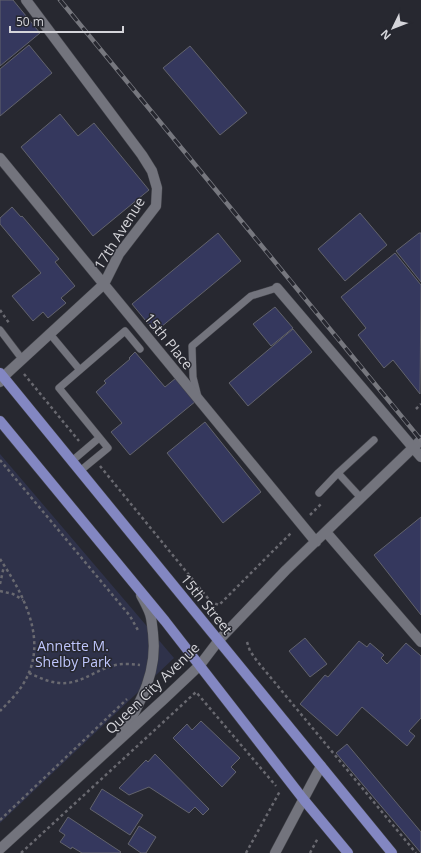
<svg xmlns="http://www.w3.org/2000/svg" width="421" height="853" font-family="'Open Sans',sans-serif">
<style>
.green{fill:#2f324a}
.building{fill:#35385e;stroke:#62636c}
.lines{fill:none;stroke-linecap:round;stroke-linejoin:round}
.service-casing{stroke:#43444a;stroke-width:8}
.minor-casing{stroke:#43444a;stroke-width:11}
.tertiary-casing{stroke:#43444a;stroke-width:11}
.secondary-casing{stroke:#43444a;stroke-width:11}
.primary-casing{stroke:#43444a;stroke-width:11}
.path{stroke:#696970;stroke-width:2.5;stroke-dasharray:3 3;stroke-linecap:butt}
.service{stroke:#73747d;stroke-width:7}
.minor{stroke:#73747d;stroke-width:10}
.tertiary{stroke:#73747d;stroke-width:10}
.secondary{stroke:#73747d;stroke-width:10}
.primary{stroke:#8387c2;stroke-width:10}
.rail-casing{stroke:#76777e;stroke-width:4.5}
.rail{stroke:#272830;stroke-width:3;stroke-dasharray:9;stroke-linecap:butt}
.labels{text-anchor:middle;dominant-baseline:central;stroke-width:3;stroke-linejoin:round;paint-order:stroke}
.street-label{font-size:14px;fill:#d5d5da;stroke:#272830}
.park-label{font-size:14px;fill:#bfc6fd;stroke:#272830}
</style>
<rect width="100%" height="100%" fill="#272830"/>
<path class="green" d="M0,454L174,658L0,823Z"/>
<path class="building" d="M0,0H13L40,33L0,66Z
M29,45L52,73L0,116V69Z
M190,46L247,113L220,135L163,68Z
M60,114L78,136L94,123L149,190L93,236L21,147Z
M12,207L21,217L22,216L59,259L55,262L75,286L61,298L66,303L48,318L43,312L33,321L12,296L41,273L0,224V218Z
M360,213L387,245L345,281L318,249Z
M218,233L241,261L155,332L132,304Z
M419,233H421V282L396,251Z
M395,253L421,285L420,394L393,360L384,368L358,335L366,328L341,297Z
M275,307L293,328L271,346L253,324Z
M293,329L312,352L248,406L229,383Z
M135,352L165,387L176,378L196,401L130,455L111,432L122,423L96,392L106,383L104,381L130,359L129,358Z
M205,422L261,492L223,523L167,453Z
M421,517V615L374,555Z
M305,638L327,664L310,677L289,651Z
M359,641L367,647L370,643L384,655L381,658L387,664L406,643L421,656V718L409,731L415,736L407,746L362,707L337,736L300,704L325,675L328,677Z
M201,721L240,758L231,767L236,772L222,787L173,738L187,724L192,730Z
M347,744L421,832V853L336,753Z
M155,754L209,809L203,815L195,807L189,813L149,787L129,795L119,788L146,760L148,762Z
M102,789L143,815L130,835L90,809Z
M68,817L121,852L120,853H82L72,847L71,849L60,842L65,835L59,831Z
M139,826L156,837L146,853H141L128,844Z"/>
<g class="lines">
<defs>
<path id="service" d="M0,330L22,359
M50,334L80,370
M198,397L193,377L192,346L251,296L277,288
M72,461L99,438
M80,471L108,448L59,388L125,331L140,349
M338,473L374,440
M319,493L338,473L361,498"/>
<path id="minor" d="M0,158L316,542
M277,288L421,457
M0,382L3,377L104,284L119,254L156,206L157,188L152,171L142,155L26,0
M326,532L421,642
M219,640L286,570L421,440
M275,853L321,766"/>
<path id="tertiary" d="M121,737C140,703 158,673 153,633C152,627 152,620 150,614C148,608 144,601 141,595"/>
<path id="secondary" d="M0,849L163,700L200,665L219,640"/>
<path id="primary" d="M0,373L392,853
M0,421L165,621L304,800L348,853"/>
</defs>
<use href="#service" class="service-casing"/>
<use href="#minor" class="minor-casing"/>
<use href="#tertiary" class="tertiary-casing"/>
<use href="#secondary" class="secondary-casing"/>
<use href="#primary" class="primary-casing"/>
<path class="path" d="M0,310L9,323
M24,374L79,441
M416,409L421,404
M0,460L130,616L139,632
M100,466L211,602L219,605L292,532
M310,515L321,504
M0,559C22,592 47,637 27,677C21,690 10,701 0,711
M0,584L4,566
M0,591L13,594L23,600
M247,642L250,651L257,661L416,853
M29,673C38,677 48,682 59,683C79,685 94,671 112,666C121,663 131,664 140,665
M0,820L127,699
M21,853L196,692L276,786
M246,853L280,791
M310,853L318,838"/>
<use href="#service" class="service"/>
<use href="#minor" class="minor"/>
<use href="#tertiary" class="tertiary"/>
<use href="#secondary" class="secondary"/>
<use href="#primary" class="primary"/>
<defs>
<path id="rail" d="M60,0L421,440"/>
</defs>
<use href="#rail" class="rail-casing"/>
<use href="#rail" class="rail"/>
</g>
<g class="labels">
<g class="street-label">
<text transform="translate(119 233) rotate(-58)">17th Avenue</text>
<text transform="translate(169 341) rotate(51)">15th Place</text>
<text transform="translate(207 604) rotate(51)">15th Street</text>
<text transform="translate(152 688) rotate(-44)">Queen City Avenue</text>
</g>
<g class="park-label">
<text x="73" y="645">Annette M.<tspan x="73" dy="16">Shelby Park</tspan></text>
</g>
</g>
<g transform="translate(393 28) rotate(227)" stroke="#272830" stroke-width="3" paint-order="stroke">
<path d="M0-3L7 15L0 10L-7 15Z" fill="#d5d5da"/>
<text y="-6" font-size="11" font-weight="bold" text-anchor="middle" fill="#d5d5da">N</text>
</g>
<path d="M10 26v6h113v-6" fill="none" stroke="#d5d5da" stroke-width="2"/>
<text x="16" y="26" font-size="12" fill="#d5d5da" stroke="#272830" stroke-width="3" paint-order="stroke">50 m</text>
</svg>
